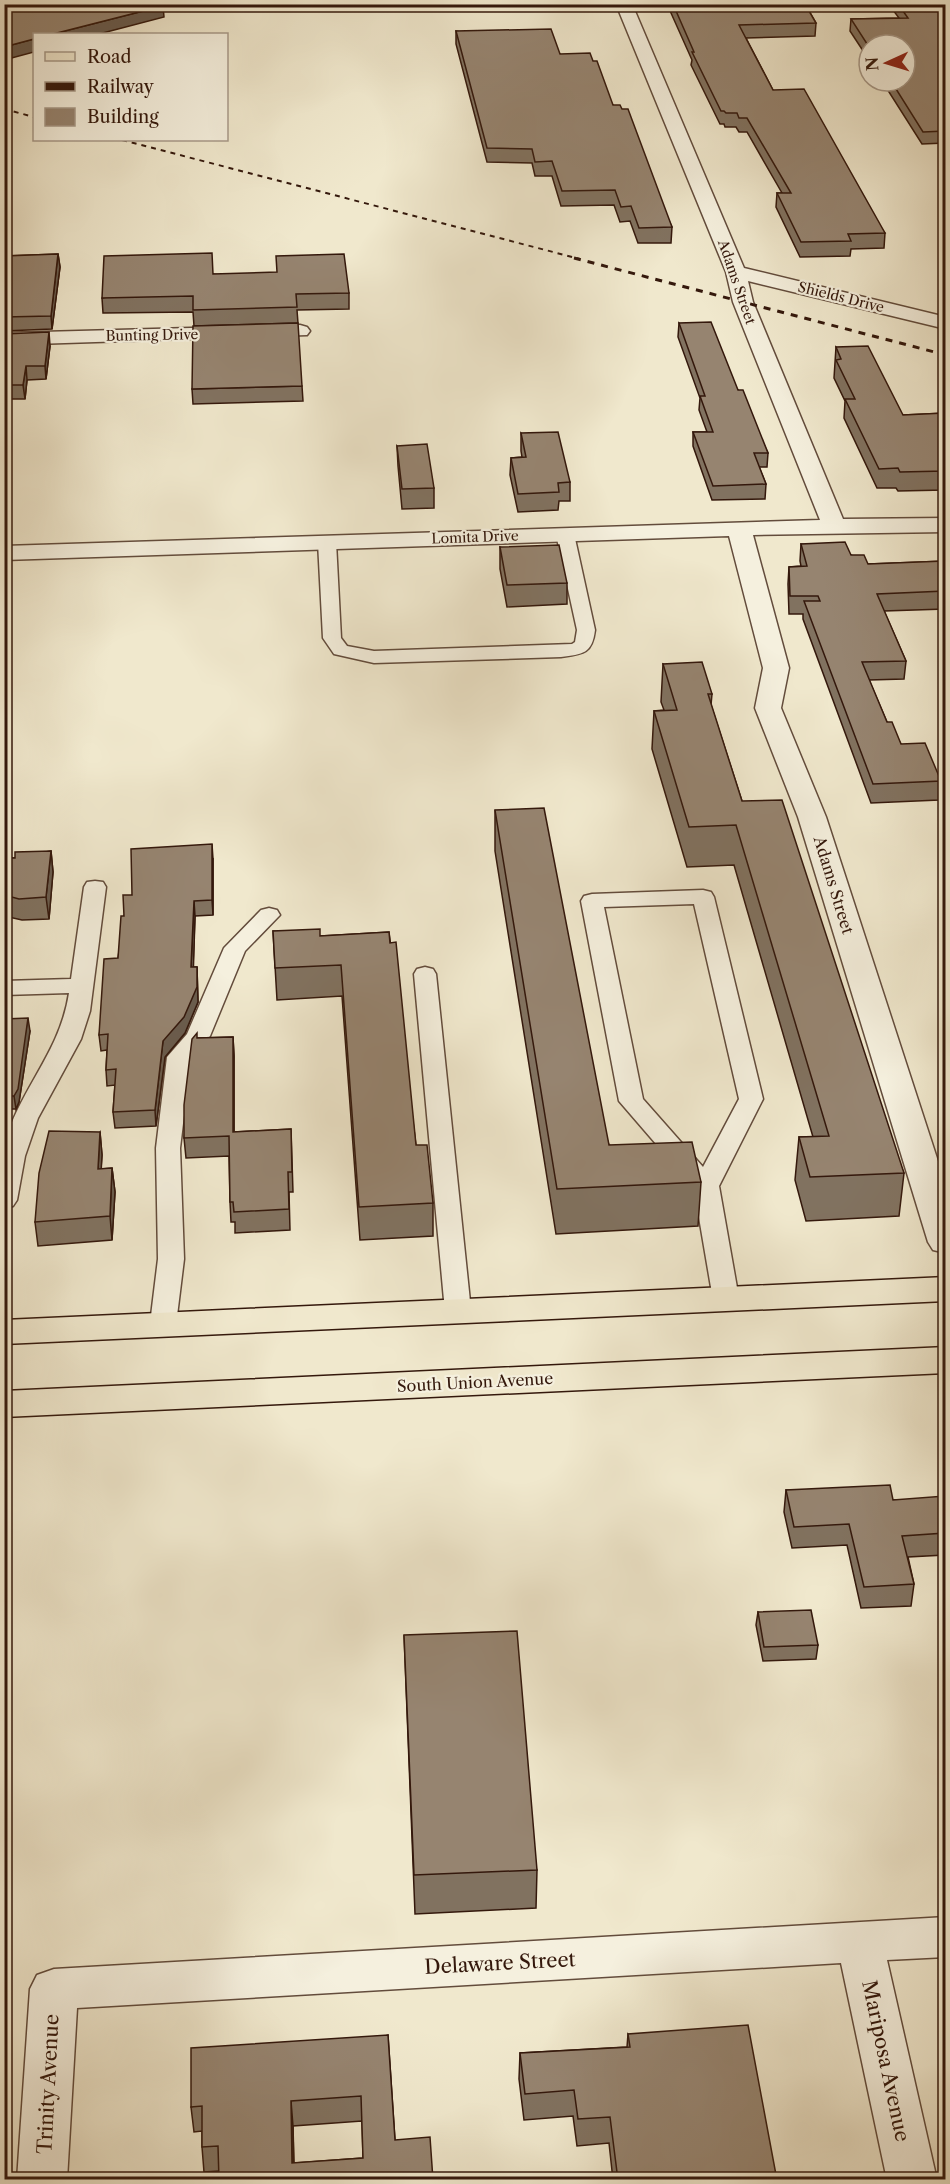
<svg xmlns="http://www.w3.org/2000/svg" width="950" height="2184" font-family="'Libre Caslon Text',serif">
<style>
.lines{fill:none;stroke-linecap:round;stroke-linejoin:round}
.service-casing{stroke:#634c3c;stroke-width:3}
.minor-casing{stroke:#634c3c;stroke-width:3}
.primary-casing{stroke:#34180c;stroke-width:3}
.service{fill:#f5f0de;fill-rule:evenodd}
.minor{fill:#f5f0de;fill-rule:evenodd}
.primary{fill:#f0e8cd;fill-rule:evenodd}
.rail-far1{stroke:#34180c;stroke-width:2;stroke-dasharray:5 5;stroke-linecap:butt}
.rail{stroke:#34180c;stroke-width:3;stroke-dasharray:7 7;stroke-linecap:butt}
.wall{fill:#817260;stroke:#34180c;stroke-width:1.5;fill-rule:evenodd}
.shaded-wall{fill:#695c4e;stroke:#34180c;stroke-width:1.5}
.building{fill:#968470;stroke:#34180c;stroke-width:1.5;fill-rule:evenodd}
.labels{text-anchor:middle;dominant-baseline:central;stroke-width:4.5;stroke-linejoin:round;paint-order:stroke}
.far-street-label{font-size:14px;fill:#34180c;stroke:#f5f0de}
.street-label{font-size:16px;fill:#34180c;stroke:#f5f0de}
.near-street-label{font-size:20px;fill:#34180c;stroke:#f5f0de}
</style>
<rect width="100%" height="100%" fill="#f0e8cd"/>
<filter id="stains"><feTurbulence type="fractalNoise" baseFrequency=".00333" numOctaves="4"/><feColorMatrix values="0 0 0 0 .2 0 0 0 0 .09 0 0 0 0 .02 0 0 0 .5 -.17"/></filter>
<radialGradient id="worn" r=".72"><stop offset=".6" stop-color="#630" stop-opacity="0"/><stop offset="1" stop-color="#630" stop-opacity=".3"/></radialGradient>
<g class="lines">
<defs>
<path id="service" d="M565,529L571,530L574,534L595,630C592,654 583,654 561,657L374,663L334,654L323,638L318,542L321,538H333L336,542L341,638L347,646L374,651L572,644L575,642L577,630L556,534L559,530Z
M95,881L103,882L106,887L90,1011L81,1039L38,1118L25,1156L17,1200L13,1206L4,1208C4,1188 0,1162 5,1143C20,1088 60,1053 69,993L4,995V981L71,979L84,887L87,882Z
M703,890L711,892L714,897L763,1099L719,1186L739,1299L735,1305L726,1308L717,1305L713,1299L694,1188L619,1101L581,901L584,896L592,894ZM694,904L739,1099L703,1167L643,1099L604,907Z
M269,908L277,910L280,915L245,951L210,1036L191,1058L180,1148L184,1259L176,1324L172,1330L163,1333L154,1330L150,1324L158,1259L156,1148L167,1057L187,1034L224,948L261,910Z
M425,967L433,969L436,974L471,1311L467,1317L458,1320L449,1317L445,1311L414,974L417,969Z"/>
<path id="minor" d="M616,4H632L744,268L946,317V329L748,281L753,302L843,519L946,518V532L753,535L789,668L781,708L826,817L946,1186V1253L933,1250L928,1242L798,817L755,708L763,668L729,536L4,560V546L820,520L733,302L726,272Z
M300,325L307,327L310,331L307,335L4,345V333Z
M946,1917V1957L887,1960L937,2180H887L841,1963L77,2008L67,2180H17L30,1989L37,1975L54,1969Z"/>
<path id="primary" d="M946,1277V1301L4,1344V1320Z
M946,1347V1373L4,1417V1391Z"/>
</defs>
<use href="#service" class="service-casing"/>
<use href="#minor" class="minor-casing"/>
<use href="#primary" class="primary-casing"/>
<use href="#service" class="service"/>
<use href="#minor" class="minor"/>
<use href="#primary" class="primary"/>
<path class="rail-far1" d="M4,109L34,117
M122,140L580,259"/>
<path class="rail" d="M574,258L946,355"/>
</g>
<path class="wall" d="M667,4H805L816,23L815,36L746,38L773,90L885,233L884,248L851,249L850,256L800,257L776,207L777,193H782L747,132H739L736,127H725L724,124H720L691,65L692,60Z
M891,4H945V143L922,144L882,81H905L869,45V60L850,31L851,19L899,18L890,6Z
M456,31L560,54L613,105L672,227L671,243H638L630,221L620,222L614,205L561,206L552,176H535L532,163L487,162L456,44Z
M58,254L60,267L52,329L4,331V256Z
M213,274L349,293V309L297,310L298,323L194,326L193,312L103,313L102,298Z
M679,323L738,390L768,453L767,467H759L766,484L765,499L712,500L693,446V432H707L699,410L700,398L678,337Z
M4,334L50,346L46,379L27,380L25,399H4Z
M836,347L903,415L945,413V490L898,491L896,488H877L844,418L845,401L834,378Z
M302,386L303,401L193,404L192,389Z
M521,433L570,482V501H559L558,510L518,512L510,475L511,458L522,457L521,451Z
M397,446L434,488V508L402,509L398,466Z
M801,544L851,555L868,564L945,561V609L884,611L906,661L904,679L869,680L887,722L901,744L941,781L939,800L871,803L803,619V614H789L788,584L789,567L801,566L800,561Z
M500,547L567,583V604L507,607L500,569Z
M663,664L712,694L711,705L742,801L904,1173L899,1216L806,1221L795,1180L799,1137H813L734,865L687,867L652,749L654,711L664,710L661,702Z
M495,810L609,1145L701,1182L698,1226L556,1234L495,851Z
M51,851L53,872L49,919L22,920L4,916V858H15Z
M213,859V915L195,916L193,967H197L198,1002L185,1033L165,1057L156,1126L115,1128L113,1112L115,1085L107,1086L106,1070L107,1050L101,1051L99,1035L118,958L124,916L132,895Z
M273,931L320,936L389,932L416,1145L433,1203V1236L360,1240L342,996L277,1000Z
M4,1019L30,1031L19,1102L16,1109H4Z
M233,1037L234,1056V1132L291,1129L293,1192H289L290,1230L235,1233V1222H231L230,1202L229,1156L186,1158L184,1138L198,1038Z
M100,1132L102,1155L101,1169L112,1168L115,1192L112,1240L38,1246L35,1222Z
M786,1490L893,1500L945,1499V1555L908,1557L914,1584L911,1606L861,1608L847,1545L792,1548L784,1512Z
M758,1612L818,1645L816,1659L763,1661L756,1625Z
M404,1635L537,1870L536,1908L415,1914Z
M628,2034L777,2180H613L609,2143L577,2146L573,2116L524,2120L519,2079L520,2053L627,2047Z
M388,2035L395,2140L433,2180L219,2171L204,2172L202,2147V2131L194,2132L191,2107ZM362,2121L363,2158L294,2163L293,2126Z"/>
<path class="shaded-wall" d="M163,6L164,17L99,34H53Z
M34,39V52L4,60V47Z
M58,254L60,267L52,329L51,316Z
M49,332L50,346L46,379L45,366Z
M26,366L27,380L25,399L23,385Z
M212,844L213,859V915L212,900Z
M51,851L53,872L49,919L46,897Z
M194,901L195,916L193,982L191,967Z
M197,967L198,1002L185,1033L165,1057L156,1126L155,1110L163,1041Z
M28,1018L30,1031L19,1102L16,1109L14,1096Z
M233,1037L234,1056V1152L233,1132Z
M100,1132L102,1155L100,1192L98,1169Z
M112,1168L115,1192L112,1240L110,1216Z
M291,2101L293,2126L294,2180L292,2163Z"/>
<path class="building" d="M8,4H160L163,6L53,34H34V39L4,47V5Z
M673,4H805L816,23L739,25L773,90L804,89L885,233L848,234L851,241L801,242L777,193H791L747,118H739L737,113H726L724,111H721L692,52H694Z
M898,4H945V131L923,132L891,81H905V45H869V47L851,19L908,18Z
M551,29L560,54L590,53L593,61H597L613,105H620L622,109H628L672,227L639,228L631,206L621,207L615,190L562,191L552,161L535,162L532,149L487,148L456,31Z
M212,253L213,274L277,272L276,256L344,254L349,293L296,294L297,307L193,310V296L102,298L104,256Z
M58,254L51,316L4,317V256Z
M711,322L738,390H743L768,453H754L766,484L713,486L693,432H713L700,396H705L679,323Z
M298,323L302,386L192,389L193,326Z
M49,332L45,366H26L23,385H4V334Z
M868,346L903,415L945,413V471L900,472L898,468L879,469L845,399H855L836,360L841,359L836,347Z
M558,432L570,482L558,483L559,492L518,494L511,458L526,457L521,433Z
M427,444L434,488L402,489L397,446Z
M845,542L851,555H864L868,564L945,561V591L877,594L906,661L862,662L887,722H892L901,744L925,743L941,781L873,784L804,601H820L818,596H790L789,567L807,566L801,544Z
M559,545L567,583L507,585L500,547Z
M702,662L712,694H708L742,801L782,800L904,1173L810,1177L799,1137L829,1136L736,825L689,827L654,711L677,710L663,664Z
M544,808L609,1145L692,1142L701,1182L557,1189L495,810Z
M212,844V900L194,901L191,967H197V987L184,1017L163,1041L155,1110L113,1112L116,1069L106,1070L108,1034L99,1035L104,959L118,958L121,916H124L123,895H132L131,849Z
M51,851L46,897L19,899L4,895V858H15V852Z
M320,929V936L389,932L390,943L396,942L416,1145H427L433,1203L359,1207L341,965L275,968L273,931Z
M28,1018L18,1089L14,1096H4V1019Z
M197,1033V1038L233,1037V1132L291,1129L292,1172H288L289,1209L234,1212L233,1202H230L229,1136L184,1138V1105L192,1039Z
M49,1131L100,1132L98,1169L112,1168L110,1216L35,1222L39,1173Z
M890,1485L893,1500L945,1496V1533L902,1536L914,1584L864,1587L849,1524L794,1527L786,1490Z
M811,1610L818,1645L764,1647L758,1612Z
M517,1631L537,1870L414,1875L404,1635Z
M748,2025L777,2180H618L610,2117L578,2119L574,2090L525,2094L520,2053L630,2047L628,2034Z
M388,2035L395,2140L430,2137L433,2180H219L218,2146L202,2147V2106L191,2107V2048ZM361,2096L363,2158L292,2163L291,2101Z"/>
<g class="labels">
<g class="far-street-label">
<text transform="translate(737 282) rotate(71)">Adams Street</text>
<text transform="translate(841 297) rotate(14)">Shields Drive</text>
<text transform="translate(152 335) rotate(-1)">Bunting Drive</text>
<text transform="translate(475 537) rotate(-2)">Lomita Drive</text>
</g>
<g class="street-label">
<text transform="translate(834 885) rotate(73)">Adams Street</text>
<text transform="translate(475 1382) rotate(-3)">South Union Avenue</text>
</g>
<g class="near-street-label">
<text transform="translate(500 1963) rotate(-3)">Delaware Street</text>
<text transform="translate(886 2061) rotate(78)">Mariposa Avenue</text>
<text transform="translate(48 2084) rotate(-87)">Trinity Avenue</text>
</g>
</g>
<rect width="950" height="2184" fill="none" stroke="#f0e8cd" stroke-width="24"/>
<rect x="6" y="6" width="938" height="2172" fill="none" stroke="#34180c" stroke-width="3"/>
<rect x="12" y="12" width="926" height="2160" fill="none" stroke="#34180c" stroke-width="1.5"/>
<rect x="33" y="33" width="195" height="108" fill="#f5f0de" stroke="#a89a8a" stroke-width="1.5"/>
<rect x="45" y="52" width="30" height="9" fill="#f0e8cd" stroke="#a89a8a" stroke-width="1.5"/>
<text x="87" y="63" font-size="18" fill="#34180c">Road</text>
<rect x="45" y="82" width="30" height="9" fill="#34180c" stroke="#a89a8a" stroke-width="1.5"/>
<text x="87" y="93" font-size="18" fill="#34180c">Railway</text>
<rect x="45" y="108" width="30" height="18" fill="#968470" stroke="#a89a8a" stroke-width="1.5"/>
<text x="87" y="123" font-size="18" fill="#34180c">Building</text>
<g transform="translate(887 63) rotate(266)"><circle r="28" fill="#f5f0de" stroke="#a89a8a" stroke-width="1.5"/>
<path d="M0-4.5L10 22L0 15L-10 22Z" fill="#8f2418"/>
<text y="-9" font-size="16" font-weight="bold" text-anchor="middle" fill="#34180c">N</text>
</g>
<rect width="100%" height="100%" filter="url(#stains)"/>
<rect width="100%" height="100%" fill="url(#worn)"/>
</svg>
